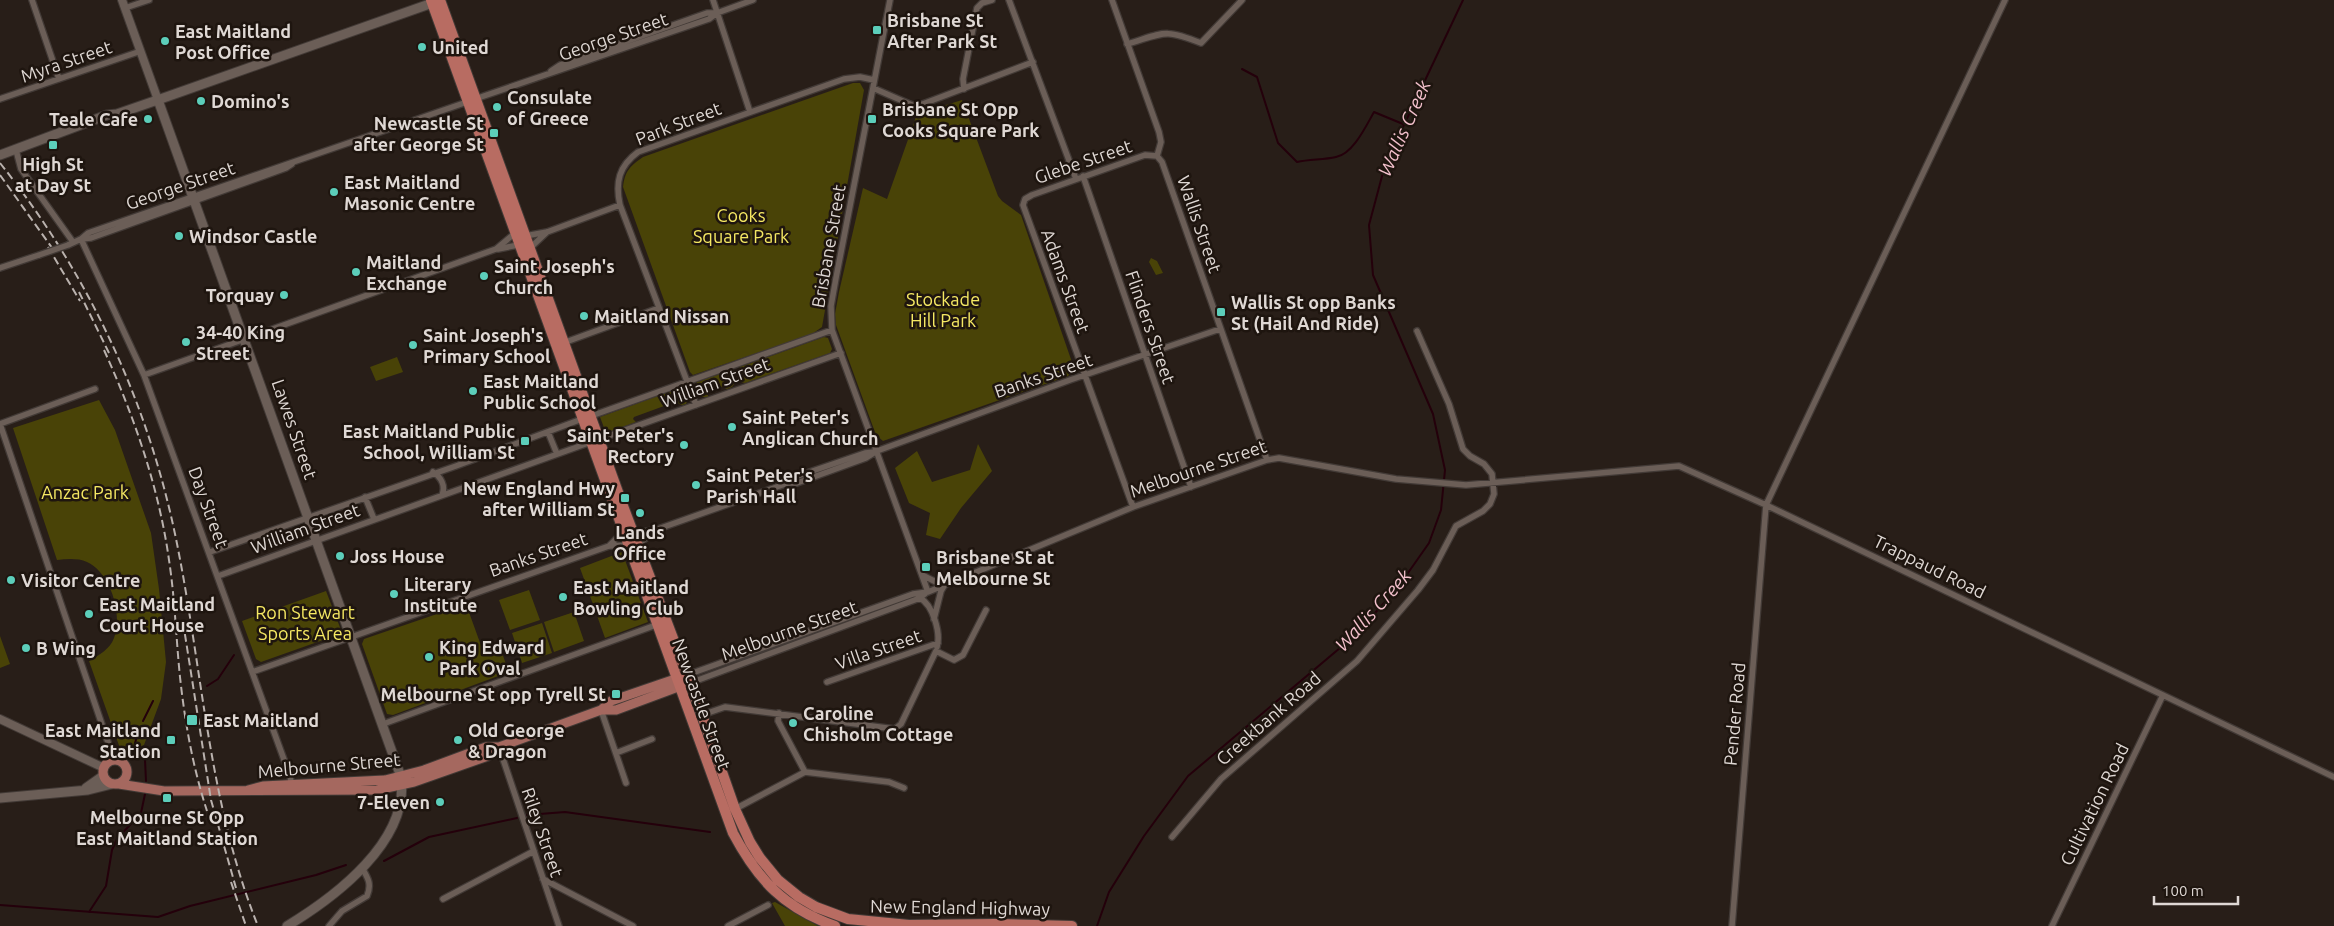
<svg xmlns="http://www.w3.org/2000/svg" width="2334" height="926" font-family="Ubuntu,sans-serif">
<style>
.green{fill:#494307}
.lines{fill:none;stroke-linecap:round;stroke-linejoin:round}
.stream{stroke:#24000b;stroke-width:2}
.minor-casing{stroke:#423a36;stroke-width:8}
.tertiary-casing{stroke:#423a36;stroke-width:10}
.secondary-casing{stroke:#423a36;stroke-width:11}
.primary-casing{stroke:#423a36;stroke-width:11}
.trunk-casing{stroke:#423a36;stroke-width:12}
.minor{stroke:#6b5e57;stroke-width:5.5}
.tertiary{stroke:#6b5e57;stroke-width:8}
.secondary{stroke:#6b5e57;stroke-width:9}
.primary{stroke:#a5685f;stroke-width:9}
.trunk{stroke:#b86c62;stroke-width:10}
.rail{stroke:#bab2ae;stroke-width:2;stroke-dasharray:8 4;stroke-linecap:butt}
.minor-bridge-casing{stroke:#423a36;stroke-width:8;stroke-linecap:butt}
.minor-bridge{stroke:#6b5e57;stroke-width:5.5}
.poi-dot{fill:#5cceba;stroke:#1e150f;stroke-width:2}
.labels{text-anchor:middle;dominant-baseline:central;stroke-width:5;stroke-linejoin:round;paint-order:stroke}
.poi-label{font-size:18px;font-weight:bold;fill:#dfd8d4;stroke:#1e150f;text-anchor:start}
.street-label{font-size:18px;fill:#dfd8d4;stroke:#1e150f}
.park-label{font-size:18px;fill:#f5e863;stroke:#1e150f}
.water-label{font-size:19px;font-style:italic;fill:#f3c0cc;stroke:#1e150f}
</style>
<rect width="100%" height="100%" fill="#281e18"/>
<path class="green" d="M853,83H860L864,90L822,327L812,334L693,375L690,372L623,187C625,171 630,166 643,157Z
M962,100L998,196L1002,201L1021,215L1074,368L1068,376L883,441L876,435L836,325L835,314L839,292L863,188L887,199L917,114Z
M1151,258L1157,261L1163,273L1156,275L1149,262Z
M824,337L828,338L832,349L830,353L745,383L741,382L737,372L740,367Z
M397,357L403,372L376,381L370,367Z
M726,372L729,373L734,384L732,387L727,389L720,386L703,392L708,395V397H699L696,387L697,382Z
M680,388L685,390L688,400L686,404L682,405L675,402L634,417L633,419L636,422L606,433L600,417Z
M99,400L115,430L151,533L159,589L166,662L161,699L144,745L122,754L89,661C99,655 110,649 114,638C123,615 111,573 87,562C78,558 67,559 57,560L13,428Z
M978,444L992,471L961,508L940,539L926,535L930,513L909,503L895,468L917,451L932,482L970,470Z
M622,552L648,622L605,638L580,568Z
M529,590L540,620L510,630L499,600Z
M326,591L341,630L340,634L261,662L256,659L242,621Z
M466,604L483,651L499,645L509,672L393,715L387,714L362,644L364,639Z
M574,612L584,641L554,652L544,622Z
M542,623L552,653L522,663L512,633Z
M0,636L10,664L0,668Z
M775,902L818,926H785L772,903Z"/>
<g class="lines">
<path class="stream" d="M1242,69L1257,77L1278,143L1297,162C1310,159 1323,160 1336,157C1353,154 1366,126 1374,112L1403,124
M207,686L218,679L234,655
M143,721L153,701
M136,749L135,743L139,730
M142,754L145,760L146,781
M527,815L565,812L710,832
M384,861L429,837L517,818
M0,905L158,917L190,906L316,875L346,865
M89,912L106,886L112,850L117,839L141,813L145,794
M1097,926L1109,892L1144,836L1188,776L1353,637L1396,590L1429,543L1441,510L1445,470L1433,414L1373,275L1369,225L1385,165L1463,0"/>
<defs>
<path id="minor" d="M32,0L59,79
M713,0L750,112
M890,0L836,278L831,306L832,330L928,592
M1009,0L1076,179
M1112,0L1159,132L1161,142L1157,156
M125,8L149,0
M1127,44C1164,33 1164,28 1201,43L1242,0
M551,71L560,65L707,13H717L753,0
M873,88L912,105H920L1033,62
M964,89L963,79L977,8L982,3L992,0
M0,99L141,51
M475,99L709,19L717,13
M16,150L21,169L73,242
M1157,156L1162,162L1267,460
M1083,176L1191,487
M525,236L547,232L620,205
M81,239L144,375L290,776L292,787
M81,239L91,238L286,168L292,164
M68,245L81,239L88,233L467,102
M498,249L518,245
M529,249L547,232
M0,268L39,255
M563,343L659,308
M144,375L496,249L514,234
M696,405L620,205C615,182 619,166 638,152L844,79L860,77L874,80
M591,416L832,330
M0,424L114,760
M0,424L95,389
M548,432L557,454
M600,439L841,353
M433,472C441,477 446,486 442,495
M788,483L795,477L865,453L875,452
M365,497L374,519
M1133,507L1023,205L1025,199L1032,195L1145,155L1157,156
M633,534L658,529L788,483H797L866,458L877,451L1070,380L1220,329
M637,545L656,530
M609,546L623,532
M210,552L456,466L582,419
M922,575L944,586
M218,576L591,442
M920,598C933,605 941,633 937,647
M934,619L941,591L944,586
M252,672L609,546L628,545
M687,675L913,594L928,592L1133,507L1267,460L1279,458L1396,479L1466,485L1679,466L1766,505L2334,777
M827,682L938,643
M690,683L920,598L926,593
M601,710L626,783
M779,713L778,721L805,772
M702,715L725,707L895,729L901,724L936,651L954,660L963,655L986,610
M383,724L656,625
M499,747L559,926
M616,753L652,739
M735,809L805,772L889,782L904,788
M1172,837L1221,779L1357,661L1418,590L1433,570L1456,526L1483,511L1490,504L1494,494L1492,474L1484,464L1470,456L1463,449L1449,404L1417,331
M543,879L633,926
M443,899L534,851
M329,926L342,911L367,896C372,884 368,878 362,868
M728,926L768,905
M1732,926L1766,505L2005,0
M2052,926L2163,695"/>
<path id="tertiary" d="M122,0L158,100
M0,719L104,768"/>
<path id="secondary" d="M158,100L401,777C410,841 335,897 287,926
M0,155L107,115L117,114L169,96L438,1
M86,788L103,776
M0,798L88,790L112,784"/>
<path id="primary" d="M601,710L611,701L684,676
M103 772a12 12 0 1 1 24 0a12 12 0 1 1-24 0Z
M119,784L164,791L377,790L414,782L488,756L499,747
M248,790L263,786L385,780L424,770L486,747H499L601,710H616L686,684"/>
<path id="trunk" d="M431,0L733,833C758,880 784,908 835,926
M440,0L623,506L702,715L735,809L750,842L760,858L778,880L799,897L816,907L848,919L909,925L995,924L1072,926"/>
</defs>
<use href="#minor" class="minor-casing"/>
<use href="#tertiary" class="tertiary-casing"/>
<use href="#secondary" class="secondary-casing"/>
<use href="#primary" class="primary-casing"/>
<use href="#trunk" class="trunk-casing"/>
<use href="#minor" class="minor"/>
<use href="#tertiary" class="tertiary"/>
<use href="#secondary" class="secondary"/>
<use href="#primary" class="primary"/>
<use href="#trunk" class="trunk"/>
<path class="rail" d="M0,163C91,277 152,410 179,554C203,678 210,807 258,926
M0,175L55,252
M48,247L80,301
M79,292L110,355
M104,350C134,416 159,488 169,560C175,599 176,638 180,677C185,723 193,768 207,811
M183,622L211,800L236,888
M231,882L246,926"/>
<defs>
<path id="minor-bridge" d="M39,255L68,245"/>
</defs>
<use href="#minor-bridge" class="minor-bridge-casing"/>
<use href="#minor-bridge" class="minor-bridge"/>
</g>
<g class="poi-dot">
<rect x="872" y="25" width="10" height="10" rx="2.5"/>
<circle cx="165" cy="41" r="5"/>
<circle cx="422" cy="47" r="5"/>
<circle cx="201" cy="101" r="5"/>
<circle cx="497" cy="107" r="5"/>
<circle cx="148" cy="119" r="5"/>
<rect x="867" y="114" width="10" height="10" rx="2.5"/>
<rect x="489" y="128" width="10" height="10" rx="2.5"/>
<rect x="48" y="140" width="10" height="10" rx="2.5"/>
<circle cx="334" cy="192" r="5"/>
<circle cx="179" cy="236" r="5"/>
<circle cx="356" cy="272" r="5"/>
<circle cx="484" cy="276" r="5"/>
<circle cx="284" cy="295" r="5"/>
<rect x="1216" y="307" width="10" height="10" rx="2.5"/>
<circle cx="584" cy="316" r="5"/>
<circle cx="186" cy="342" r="5"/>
<circle cx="413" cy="345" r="5"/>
<circle cx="473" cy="391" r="5"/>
<circle cx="732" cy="427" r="5"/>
<rect x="520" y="436" width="10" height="10" rx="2.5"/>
<circle cx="684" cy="445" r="5"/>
<circle cx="696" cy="485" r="5"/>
<rect x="620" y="493" width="10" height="10" rx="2.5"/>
<circle cx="640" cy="513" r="5"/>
<circle cx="340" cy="556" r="5"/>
<rect x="921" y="562" width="10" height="10" rx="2.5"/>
<circle cx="11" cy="580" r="5"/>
<circle cx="394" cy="594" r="5"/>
<circle cx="563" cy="597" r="5"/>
<circle cx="89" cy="614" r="5"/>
<circle cx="26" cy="648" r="5"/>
<circle cx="429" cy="657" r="5"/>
<rect x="611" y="689" width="10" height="10" rx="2.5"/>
<rect x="186" y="714" width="12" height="12" rx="2.5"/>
<circle cx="793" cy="723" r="5"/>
<rect x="166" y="735" width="10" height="10" rx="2.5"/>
<circle cx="458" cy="740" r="5"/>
<rect x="162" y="793" width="10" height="10" rx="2.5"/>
<circle cx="440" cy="802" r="5"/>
</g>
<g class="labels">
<g class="poi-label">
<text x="887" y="20">Brisbane St<tspan x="887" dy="21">After Park St</tspan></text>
<text x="175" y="31">East Maitland<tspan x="175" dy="21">Post Office</tspan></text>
<text x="432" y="47">United</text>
<text x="507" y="97">Consulate<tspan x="507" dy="21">of Greece</tspan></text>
<text x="211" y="101">Domino's</text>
<text x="882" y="109">Brisbane St Opp<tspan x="882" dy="21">Cooks Square Park</tspan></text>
<text x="138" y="119" text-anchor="end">Teale Cafe</text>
<text x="484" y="123" text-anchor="end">Newcastle St<tspan x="484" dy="21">after George St</tspan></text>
<text x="53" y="164" text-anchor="middle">High St<tspan x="53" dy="21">at Day St</tspan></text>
<text x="344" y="182">East Maitland<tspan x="344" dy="21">Masonic Centre</tspan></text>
<text x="189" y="236">Windsor Castle</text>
<text x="366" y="262">Maitland<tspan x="366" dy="21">Exchange</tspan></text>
<text x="494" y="266">Saint Joseph's<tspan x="494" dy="21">Church</tspan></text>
<text x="274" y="295" text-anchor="end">Torquay</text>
<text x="1231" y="302">Wallis St opp Banks<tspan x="1231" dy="21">St (Hail And Ride)</tspan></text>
<text x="594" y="316">Maitland Nissan</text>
<text x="196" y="332">34-40 King<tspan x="196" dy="21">Street</tspan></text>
<text x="423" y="335">Saint Joseph's<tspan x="423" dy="21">Primary School</tspan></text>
<text x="483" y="381">East Maitland<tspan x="483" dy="21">Public School</tspan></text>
<text x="742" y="417">Saint Peter's<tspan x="742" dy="21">Anglican Church</tspan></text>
<text x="515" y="431" text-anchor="end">East Maitland Public<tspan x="515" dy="21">School, William St</tspan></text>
<text x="674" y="435" text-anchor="end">Saint Peter's<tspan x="674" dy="21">Rectory</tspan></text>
<text x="706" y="475">Saint Peter's<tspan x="706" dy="21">Parish Hall</tspan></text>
<text x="615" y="488" text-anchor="end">New England Hwy<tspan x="615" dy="21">after William St</tspan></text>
<text x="640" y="532" text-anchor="middle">Lands<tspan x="640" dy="21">Office</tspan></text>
<text x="350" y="556">Joss House</text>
<text x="936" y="557">Brisbane St at<tspan x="936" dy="21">Melbourne St</tspan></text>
<text x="21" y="580">Visitor Centre</text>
<text x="404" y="584">Literary<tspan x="404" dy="21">Institute</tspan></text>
<text x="573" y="587">East Maitland<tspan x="573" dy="21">Bowling Club</tspan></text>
<text x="99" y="604">East Maitland<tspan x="99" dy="21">Court House</tspan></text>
<text x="439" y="647">King Edward<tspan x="439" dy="21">Park Oval</tspan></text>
<text x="36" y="648">B Wing</text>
<text x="606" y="694" text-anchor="end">Melbourne St opp Tyrell St</text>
<text x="803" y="713">Caroline<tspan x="803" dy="21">Chisholm Cottage</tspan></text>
<text x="203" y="720">East Maitland</text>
<text x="161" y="730" text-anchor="end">East Maitland<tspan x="161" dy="21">Station</tspan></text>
<text x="468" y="730">Old George<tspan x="468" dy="21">&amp; Dragon</tspan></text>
<text x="430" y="802" text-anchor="end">7-Eleven</text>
<text x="167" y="817" text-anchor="middle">Melbourne St Opp<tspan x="167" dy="21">East Maitland Station</tspan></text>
</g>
<g class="street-label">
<text transform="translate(613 36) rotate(-19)">George Street</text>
<text transform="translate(66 61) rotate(-19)">Myra Street</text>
<text transform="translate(678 123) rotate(-21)">Park Street</text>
<text transform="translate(1083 161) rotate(-19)">Glebe Street</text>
<text transform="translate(180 185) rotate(-19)">George Street</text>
<text transform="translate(1200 224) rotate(71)">Wallis Street</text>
<text transform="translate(828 246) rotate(-80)">Brisbane Street</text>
<text transform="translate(1066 281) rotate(70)">Adams Street</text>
<text transform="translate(1151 327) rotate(71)">Flinders Street</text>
<text transform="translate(1043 375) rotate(-19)">Banks Street</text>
<text transform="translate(715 382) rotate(-20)">William Street</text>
<text transform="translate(295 429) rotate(71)">Lawes Street</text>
<text transform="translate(1198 468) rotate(-19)">Melbourne Street</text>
<text transform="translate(209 507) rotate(70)">Day Street</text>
<text transform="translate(305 528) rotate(-20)">William Street</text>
<text transform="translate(538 554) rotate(-19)">Banks Street</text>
<text transform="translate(1930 566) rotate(26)">Trappaud Road</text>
<text transform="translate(789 630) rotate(-20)">Melbourne Street</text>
<text transform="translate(878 649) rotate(-19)">Villa Street</text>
<text transform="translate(702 704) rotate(70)">Newcastle Street</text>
<text transform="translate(1734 714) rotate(-85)">Pender Road</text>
<text transform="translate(1268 718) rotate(-41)">Creekbank Road</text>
<text transform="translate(329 765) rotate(-5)">Melbourne Street</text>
<text transform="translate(2094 804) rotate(-64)">Cultivation Road</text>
<text transform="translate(543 832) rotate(71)">Riley Street</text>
<text transform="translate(960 907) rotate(1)">New England Highway</text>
</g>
<g class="park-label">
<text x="741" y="215">Cooks<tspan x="741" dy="21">Square Park</tspan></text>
<text x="943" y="299">Stockade<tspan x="943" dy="21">Hill Park</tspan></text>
<text x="85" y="492">Anzac Park</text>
<text x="305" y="612">Ron Stewart<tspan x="305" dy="21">Sports Area</tspan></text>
</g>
<g class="water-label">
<text transform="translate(1404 128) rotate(-66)">Wallis Creek</text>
<text transform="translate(1373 610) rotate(-48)">Wallis Creek</text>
</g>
</g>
<path d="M2154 896v8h84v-8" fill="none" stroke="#dfd8d4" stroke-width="2.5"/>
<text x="2162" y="896" font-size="15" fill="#dfd8d4" stroke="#1e150f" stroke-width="4" paint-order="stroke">100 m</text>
</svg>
